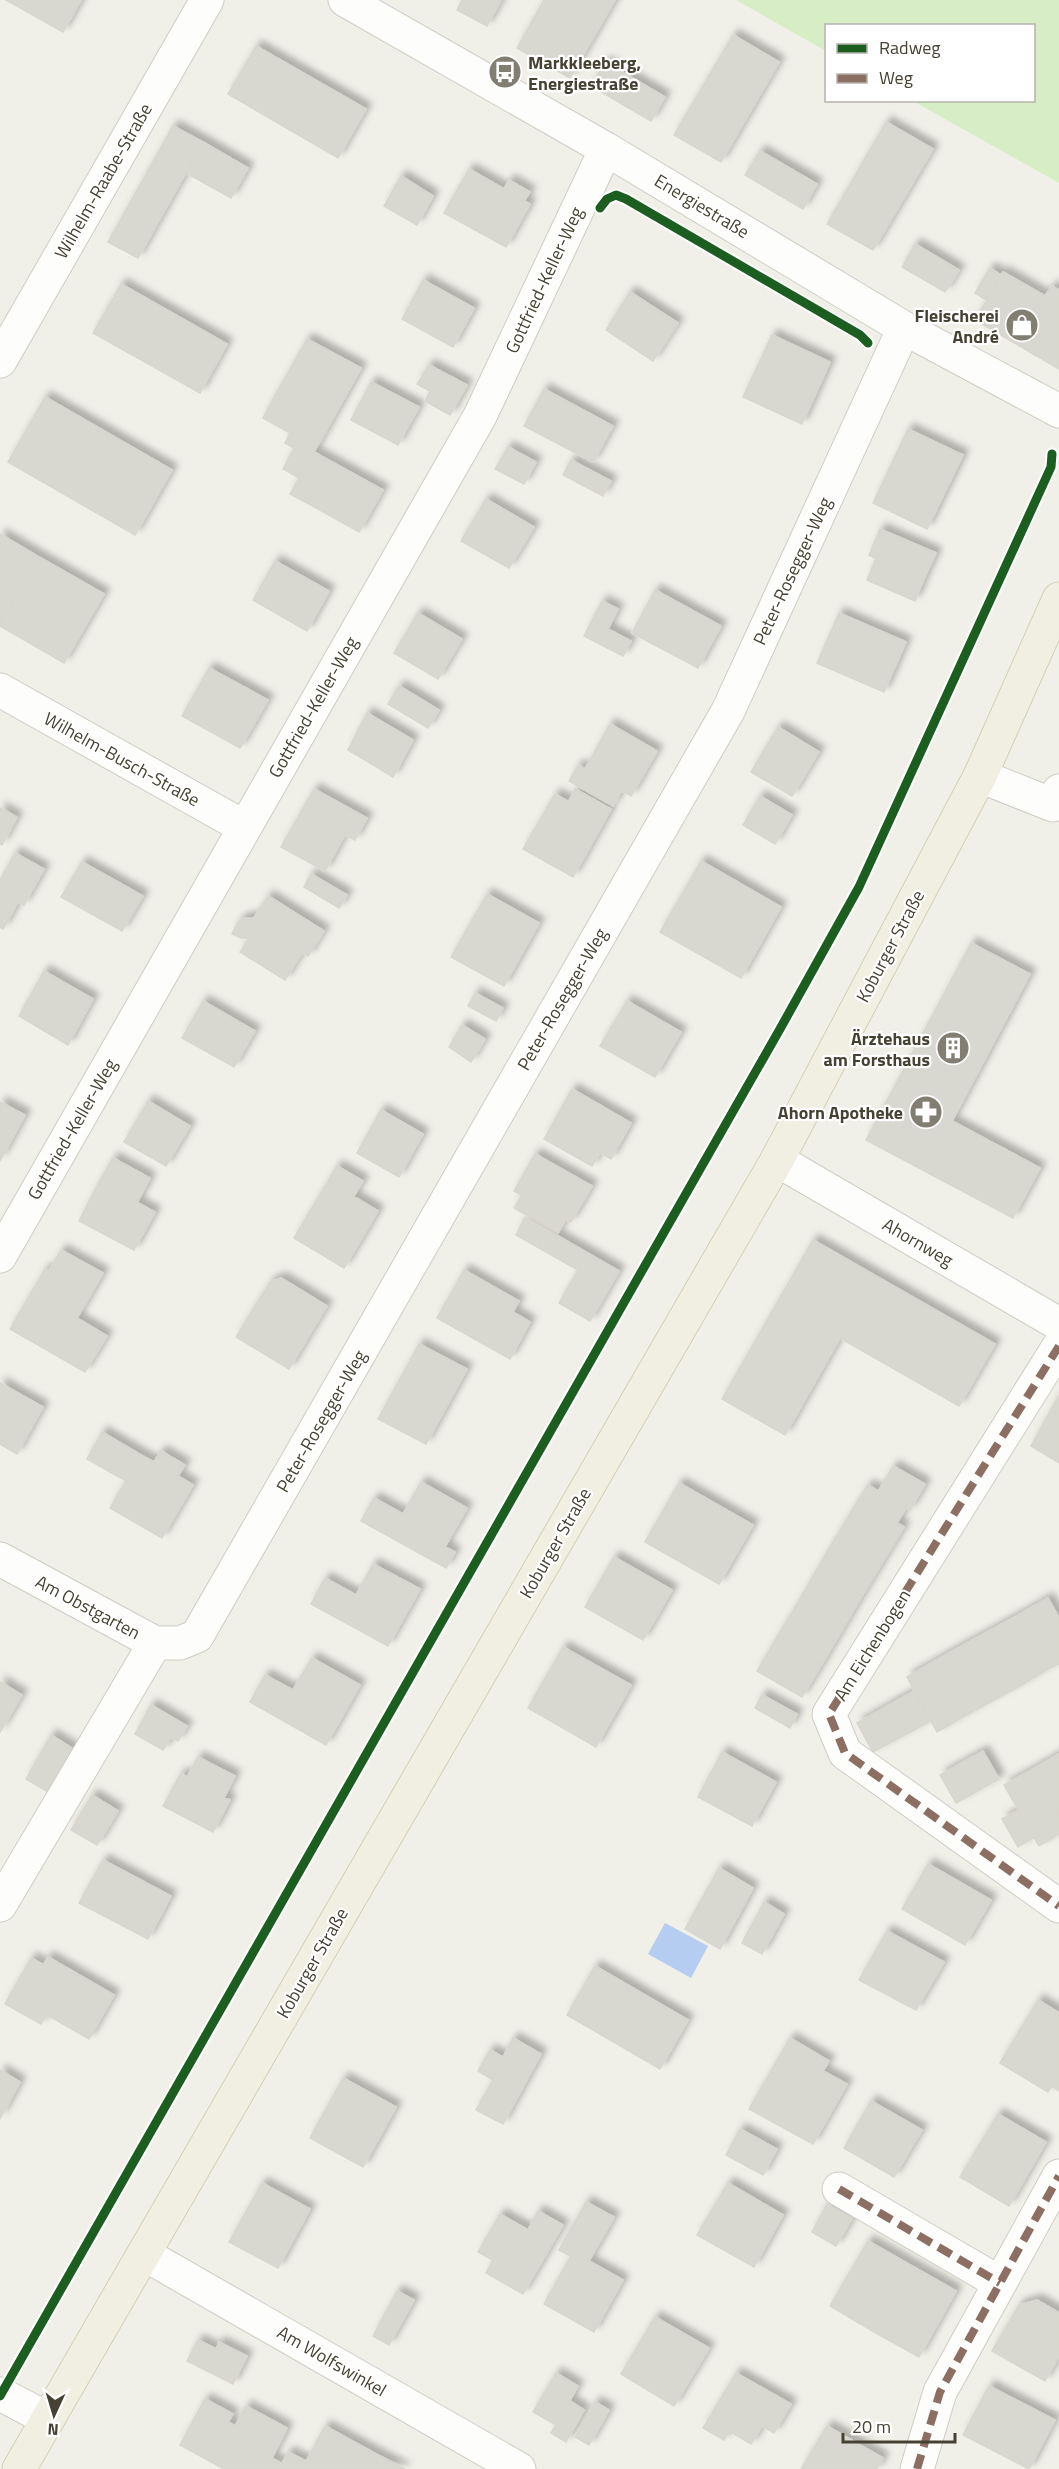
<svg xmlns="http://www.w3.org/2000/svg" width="1059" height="2469" font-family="'Titillium Web',sans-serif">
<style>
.green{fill:#d6edc5}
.water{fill:#b4cdf1}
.building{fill:#d9d8d0;stroke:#d8d6cd;stroke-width:1.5;filter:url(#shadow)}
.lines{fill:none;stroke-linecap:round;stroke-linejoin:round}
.minor-casing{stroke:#cecdc5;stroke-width:35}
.major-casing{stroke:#d3d0b4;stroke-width:35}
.minor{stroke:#fdfdfc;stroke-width:33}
.major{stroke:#f1efe2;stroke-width:33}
.quiet{stroke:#8d6e63;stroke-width:8;stroke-dasharray:15 8;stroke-linecap:butt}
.cycleway-casing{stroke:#fff;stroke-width:13}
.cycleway{stroke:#1b5e20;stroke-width:9}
.labels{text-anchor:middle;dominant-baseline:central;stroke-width:4.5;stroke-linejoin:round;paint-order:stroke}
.poi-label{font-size:18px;font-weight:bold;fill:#464233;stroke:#fff;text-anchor:end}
.street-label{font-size:18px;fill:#464233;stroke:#fff}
</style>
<defs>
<filter id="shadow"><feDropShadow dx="5.5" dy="-5.5" stdDeviation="3" flood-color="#0004"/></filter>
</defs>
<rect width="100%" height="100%" fill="#f0efe8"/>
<path class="green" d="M736,0H1059V183L913,101L1034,100V26H826V51Z"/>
<path class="water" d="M665,1923L708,1946L691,1978L648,1954Z"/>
<path class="building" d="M6,0H81L63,32Z
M462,0H501L487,26L457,10Z
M544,0H615L570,78L517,48Z
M733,35L779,62L721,162L674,135Z
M256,46L366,109L338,158L228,94Z
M605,62L665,97L651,121L591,86Z
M886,122L933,149L873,250L827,224Z
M173,126L203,142L138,258L108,242Z
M203,142L248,168L231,198L186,173Z
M760,151L817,184L803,209L745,175Z
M469,169L504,189L509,180L530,192L524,201L530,204L506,247L444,213Z
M401,176L433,196L417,225L384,206Z
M915,244L959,270L945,292L902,267Z
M990,268L1001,275L986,300L975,293Z
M1003,272L1045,296L1052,286L1059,290V369L975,320Z
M423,280L474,308L453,347L402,319Z
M121,284L227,344L200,393L93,333Z
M630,292L678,323L653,361L606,330Z
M772,335L830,362L802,424L743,397Z
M307,339L361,368L326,431L272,401Z
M429,365L467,385L450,415L425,401L430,391L417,384Z
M371,382L419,407L398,445L351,420Z
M544,389L613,426L593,462L524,426Z
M45,397L172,470L135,535L8,462Z
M272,401L326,431L299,478L283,469L294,448L285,443L290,433L263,418Z
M908,429L963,455L927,529L873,503Z
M508,447L536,462L524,484L495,469Z
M314,452L332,462L309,504L290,494Z
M571,460L611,481L603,496L563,475Z
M332,462L383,490L359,532L309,504Z
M486,499L534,527L509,568L461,541Z
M880,529L936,553L924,579L869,555Z
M0,534L39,557L0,624Z
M39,557L104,594L64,663L0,626Z
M876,558L924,579L915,601L867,580Z
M275,561L329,591L307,631L253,600Z
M655,590L721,626L698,668L632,633Z
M602,601L618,609L608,629L631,641L623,656L584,636Z
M418,613L462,639L438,679L394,653Z
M839,613L906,642L884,692L817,663Z
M209,668L268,700L240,748L182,716Z
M399,686L439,710L428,728L388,704Z
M367,713L413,740L393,777L348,750Z
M610,724L657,751L631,796L585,769Z
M778,727L819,752L792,796L751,772Z
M578,765L622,790L613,806L569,781Z
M314,789L367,818L355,840L345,835L325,871L281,847Z
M575,789L611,809L604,822L569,801Z
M555,794L604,822L573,877L523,849Z
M760,796L792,815L775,844L743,825Z
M0,808L17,817L2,845L0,844Z
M15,853L44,869L24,905L0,892V880Z
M701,861L781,907L741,978L660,932Z
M82,862L143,896L122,931L61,897Z
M311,874L347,895L339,908L304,887Z
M0,892L18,902L3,929L0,927Z
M487,894L539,923L504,986L451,957Z
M268,896L324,931L308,956L302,953L293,967L249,938H241L232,934L238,922L244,918H254Z
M249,938L293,967L285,980L240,952Z
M971,943L1030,974L952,1121L1040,1168L1013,1218L866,1140Z
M44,971L93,999L68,1045L19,1016Z
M475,993L503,1008L496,1021L468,1006Z
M203,1001L255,1031L234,1067L182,1038Z
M627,1001L681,1032L655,1077L600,1046Z
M462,1025L485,1039L471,1062L449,1047Z
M572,1089L631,1123L611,1159L552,1125Z
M148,1101L190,1126L166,1166L124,1142Z
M0,1102L25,1115L0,1161Z
M381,1110L423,1134L399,1177L357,1153Z
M552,1125L600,1153L592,1166L544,1139Z
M535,1154L592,1186L571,1222L514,1191Z
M113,1158L150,1178L137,1203L99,1182Z
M337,1166L363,1181L354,1196L328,1181Z
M328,1181L378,1211L344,1268L294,1238Z
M99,1182L155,1212L134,1250L79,1221Z
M522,1195L566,1219L558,1233L514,1208Z
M525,1217L619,1271L590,1321L559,1303L578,1270L516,1235Z
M813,1240L995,1344L959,1406L840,1338L785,1435L722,1399Z
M61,1250L103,1273L90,1296L49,1271Z
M45,1269L90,1296L77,1318L107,1336L85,1372L10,1329Z
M464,1270L519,1301L513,1312L530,1322L510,1359L437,1318Z
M281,1278L327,1306L289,1369L236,1337L270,1282Z
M419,1344L467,1369L426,1444L378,1419Z
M0,1383L43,1407L17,1454L0,1444Z
M1059,1395V1463L1031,1446Z
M102,1432L141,1455L126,1481L87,1459Z
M161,1451L185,1465L178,1476L193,1485L162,1538L110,1508L141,1455L154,1462Z
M893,1466L925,1484L910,1510L878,1492Z
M421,1482L467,1508L445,1547L455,1552L446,1568L361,1521L374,1498L403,1514Z
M679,1483L753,1525L719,1584L645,1542Z
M868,1485L906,1508L897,1523L859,1499Z
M859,1499L904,1527L882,1563L837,1535Z
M837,1535L882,1563L862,1596L817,1569Z
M614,1557L672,1590L643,1640L585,1607Z
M373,1564L420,1589L388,1646L311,1604L325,1578L356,1595Z
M817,1569L862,1596L842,1630L797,1604Z
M1048,1598L1059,1618V1664L1050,1668L1020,1614Z
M797,1604L842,1630L822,1664L777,1637Z
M1020,1614L1050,1668L1022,1685L991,1630Z
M991,1630L1022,1685L994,1700L963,1645Z
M777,1637L822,1664L802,1697L757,1671Z
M963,1645L994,1700L965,1716L935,1661Z
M563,1647L631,1685L596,1747L528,1708Z
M312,1658L360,1685L326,1745L250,1702L265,1675L293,1690Z
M935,1661L965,1716L937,1732L907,1677Z
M0,1682L22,1695L0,1732Z
M914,1691L931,1721L873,1752L857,1723Z
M762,1695L797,1714L790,1728L755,1708Z
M151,1705L187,1726L178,1741L171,1737L163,1750L135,1734Z
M51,1735L78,1752L53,1795L26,1779Z
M983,1751L999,1779L956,1803L940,1775Z
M722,1752L776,1782L752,1826L698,1797Z
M1059,1754V1816L1033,1769Z
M198,1757L235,1776L224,1798L230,1800L213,1832L163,1806L181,1773L187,1777Z
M1033,1769L1059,1816V1834L1039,1846L1004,1785Z
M92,1795L118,1811L97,1845L71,1830Z
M1019,1810L1034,1837L1018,1847L1002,1819Z
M103,1860L171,1896L148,1939L79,1903Z
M928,1864L991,1900L965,1945L902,1909Z
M719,1868L753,1888L720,1949L685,1929Z
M764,1902L784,1914L762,1954L742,1943Z
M887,1931L944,1962L916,2010L859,1980Z
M48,1957L114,1995L89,2039L23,2001Z
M31,1958L44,1965L23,2001L46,2015L41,2024L5,2004Z
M595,1966L688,2020L660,2069L567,2015Z
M1038,2000L1059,2013V2091L1052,2086L1048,2092L1000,2063Z
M513,2038L541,2054L503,2124L476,2110L493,2080L478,2071L490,2050L503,2057Z
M790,2038L829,2061L823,2071L847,2084L813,2144L749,2109Z
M0,2070L20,2082L0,2119Z
M343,2078L396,2107L363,2167L310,2138Z
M871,2101L922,2130L894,2177L844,2148Z
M998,2114L1046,2142L1009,2206L960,2177Z
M740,2129L777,2149L763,2175L726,2155Z
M262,2183L310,2209L278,2268L229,2242Z
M728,2183L783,2215L754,2267L697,2235Z
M586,2202L614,2217L589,2261L573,2252L570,2256L559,2250Z
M827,2204L852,2218L836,2246L812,2232Z
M538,2211L563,2225L523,2294L486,2273L493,2260L478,2252L500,2214L528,2230Z
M868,2241L912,2266L874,2332L830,2306Z
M573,2252L623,2280L594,2332L544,2304Z
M912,2266L956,2291L919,2357L874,2332Z
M397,2291L414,2300L389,2345L373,2336Z
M1037,2300L1059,2313V2356L1045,2381L992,2351L1019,2305Z
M655,2317L709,2348L674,2406L621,2374Z
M198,2340L216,2349L219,2342L247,2356L233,2384L187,2361Z
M556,2373L578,2386L556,2425L533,2412Z
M736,2373L791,2404L774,2433L762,2426L751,2444L729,2431L739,2414L718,2403Z
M989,2386L1055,2420L1029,2469L963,2435Z
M205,2399L233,2414L228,2422L235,2426L246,2406L287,2428L272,2458L282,2464L279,2469H224L180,2445Z
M570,2401L584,2410L566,2442L551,2433Z
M595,2402L609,2410L589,2445L575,2437Z
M718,2403L739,2414L724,2440L703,2428Z
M325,2426L380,2456L373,2469H302Z
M827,2426L883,2458L877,2469H801Z
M288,2452L306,2461L302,2469H279Z
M380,2456L405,2469H373Z"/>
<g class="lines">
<defs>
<path id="minor" d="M345,0L606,149L904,328L1059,411
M0,361L207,0
M0,690L244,827
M980,776L1053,805L1059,791
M777,1160L1059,1324
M0,1256L480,416L606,149
M1059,1346L829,1714L845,1753L1059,1906
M0,1559L155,1643H180L197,1636L728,711L904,328
M0,1905L155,1643
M839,2189L1000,2283
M144,2254L519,2469
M0,2394L48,2419
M917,2469L940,2392L1059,2176"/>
<path id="major" d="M19,2469L777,1160L980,776L1059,599"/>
</defs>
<use href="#minor" class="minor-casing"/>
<use href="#major" class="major-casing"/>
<use href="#minor" class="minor"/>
<use href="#major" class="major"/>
<path class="quiet" d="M1059,1346L829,1714L845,1753L1059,1906
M839,2189L1000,2283
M917,2469L940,2392L1059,2176"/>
<defs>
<path id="cycleway" d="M600,208L607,199L616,195L626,199L860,335L868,343
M0,2396L780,1029L859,887L1051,467L1052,454"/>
</defs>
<use href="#cycleway" class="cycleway-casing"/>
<use href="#cycleway" class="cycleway"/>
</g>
<defs>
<symbol id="bus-disc" viewBox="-11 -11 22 22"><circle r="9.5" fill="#827f72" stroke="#fff"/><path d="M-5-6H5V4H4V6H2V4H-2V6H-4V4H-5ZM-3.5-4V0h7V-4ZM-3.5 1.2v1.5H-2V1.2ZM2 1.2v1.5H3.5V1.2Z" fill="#fff"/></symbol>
<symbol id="shop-disc" viewBox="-11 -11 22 22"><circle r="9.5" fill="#827f72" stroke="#fff"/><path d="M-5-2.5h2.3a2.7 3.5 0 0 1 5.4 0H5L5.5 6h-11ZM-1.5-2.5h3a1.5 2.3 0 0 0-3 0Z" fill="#fff"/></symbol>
<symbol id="building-disc" viewBox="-11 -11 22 22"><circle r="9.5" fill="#827f72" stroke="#fff"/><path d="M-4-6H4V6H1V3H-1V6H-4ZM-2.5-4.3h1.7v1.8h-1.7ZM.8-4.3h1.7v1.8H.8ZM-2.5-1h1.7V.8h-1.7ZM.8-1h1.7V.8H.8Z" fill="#fff"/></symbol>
<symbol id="pharmacy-disc" viewBox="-11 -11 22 22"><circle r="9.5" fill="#827f72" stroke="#fff"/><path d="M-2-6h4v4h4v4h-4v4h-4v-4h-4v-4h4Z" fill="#fff"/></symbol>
</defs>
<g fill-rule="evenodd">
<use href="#bus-disc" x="486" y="53" width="38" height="38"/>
<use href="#shop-disc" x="1003" y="306" width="38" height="38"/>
<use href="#building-disc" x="934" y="1029" width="38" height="38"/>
<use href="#pharmacy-disc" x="907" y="1093" width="38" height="38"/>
</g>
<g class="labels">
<g class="poi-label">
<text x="528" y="62" text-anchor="start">Markkleeberg,<tspan x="528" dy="21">Energiestraße</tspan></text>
<text x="999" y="315">Fleischerei<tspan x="999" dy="21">André</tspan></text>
<text x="930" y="1038">Ärztehaus<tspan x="930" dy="21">am Forsthaus</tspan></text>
<text x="903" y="1112">Ahorn Apotheke</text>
</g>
<g class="street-label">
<text transform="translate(103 181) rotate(-60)">Wilhelm-Raabe-Straße</text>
<text transform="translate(702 206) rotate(31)">Energiestraße</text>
<text transform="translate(544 280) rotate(-65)">Gottfried-Keller-Weg</text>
<text transform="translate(792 571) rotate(-65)">Peter-Rosegger-Weg</text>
<text transform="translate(313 707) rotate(-60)">Gottfried-Keller-Weg</text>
<text transform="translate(122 759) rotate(29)">Wilhelm-Busch-Straße</text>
<text transform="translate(890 946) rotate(-62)">Koburger Straße</text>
<text transform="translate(562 999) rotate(-60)">Peter-Rosegger-Weg</text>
<text transform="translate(72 1129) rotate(-60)">Gottfried-Keller-Weg</text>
<text transform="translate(918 1242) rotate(30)">Ahornweg</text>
<text transform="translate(321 1421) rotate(-60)">Peter-Rosegger-Weg</text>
<text transform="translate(555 1543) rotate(-60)">Koburger Straße</text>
<text transform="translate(88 1607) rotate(28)">Am Obstgarten</text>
<text transform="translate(872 1645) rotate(-58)">Am Eichenbogen</text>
<text transform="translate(312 1963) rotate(-60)">Koburger Straße</text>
<text transform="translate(332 2361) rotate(30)">Am Wolfswinkel</text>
</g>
</g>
<rect x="825" y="24" width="210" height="78" fill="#ffffff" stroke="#b5b3ad" stroke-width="1.5"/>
<rect x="837" y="44" width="30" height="9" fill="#1b5e20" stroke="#b5b3ad" stroke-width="1.5"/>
<text x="879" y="54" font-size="18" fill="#464233">Radweg</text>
<rect x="837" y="74" width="30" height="9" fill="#8d6e63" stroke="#b5b3ad" stroke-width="1.5"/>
<text x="879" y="84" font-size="18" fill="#464233">Weg</text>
<g transform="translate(54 2415) rotate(184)" stroke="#ffffff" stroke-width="4.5" paint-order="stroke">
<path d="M0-4.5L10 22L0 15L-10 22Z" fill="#464233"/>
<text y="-9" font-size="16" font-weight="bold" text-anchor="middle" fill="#464233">N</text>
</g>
<path d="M843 2433v9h112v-9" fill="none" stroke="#464233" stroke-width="3"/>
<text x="852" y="2433" font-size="18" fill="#464233" stroke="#ffffff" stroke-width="4.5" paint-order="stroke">20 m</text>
</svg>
